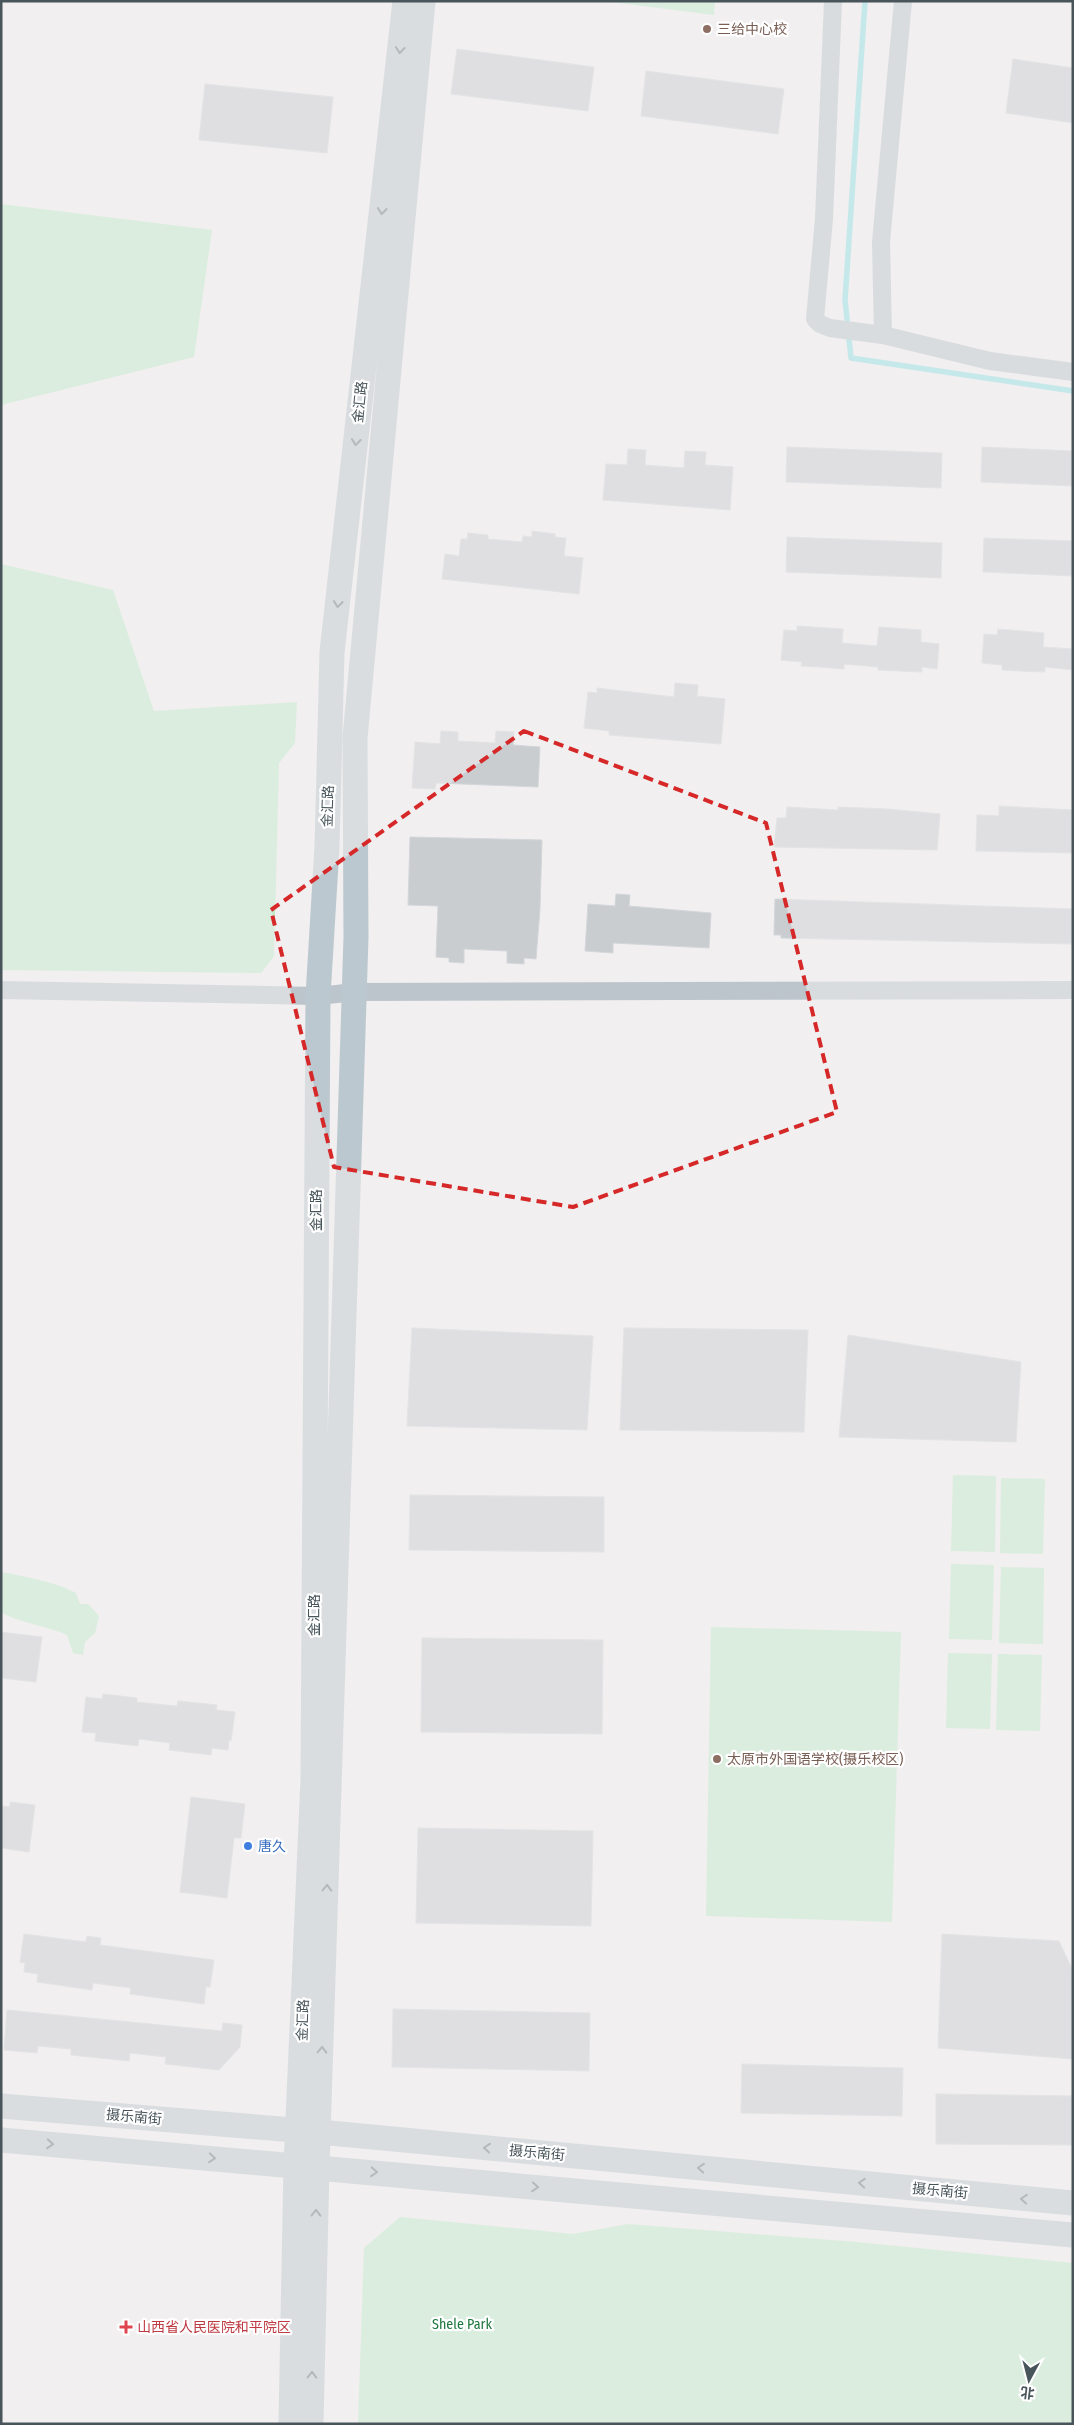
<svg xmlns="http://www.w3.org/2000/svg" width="1074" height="2425" font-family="'Fira Sans Condensed','Noto Sans SC',sans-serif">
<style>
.green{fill:#c0eccb}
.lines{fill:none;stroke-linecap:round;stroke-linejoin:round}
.stream{stroke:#91e0e6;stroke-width:5.5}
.building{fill:#c9cdd0;stroke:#d3d6da}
.street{stroke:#bbc5cb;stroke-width:18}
.secondary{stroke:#bcc8cf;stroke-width:25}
.oneway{stroke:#6b787e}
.marked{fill:none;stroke:#d62828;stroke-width:4;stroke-dasharray:10 6;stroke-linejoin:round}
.education-dot{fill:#8d6e63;stroke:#fff;stroke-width:2}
.shop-dot{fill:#3f7fe0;stroke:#fff;stroke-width:2}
.health-dot{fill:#e0444e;stroke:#fff;stroke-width:2}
.labels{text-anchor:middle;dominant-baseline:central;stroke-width:4.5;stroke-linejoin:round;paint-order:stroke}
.education-label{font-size:14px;fill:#785e54;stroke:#fff;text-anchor:start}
.street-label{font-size:14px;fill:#48555b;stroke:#fff}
.shop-label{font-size:14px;fill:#366cbe;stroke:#fff;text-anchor:start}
.park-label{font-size:14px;fill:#1e783e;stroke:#fff}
.health-label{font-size:14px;fill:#be3a42;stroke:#fff;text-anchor:start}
</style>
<rect width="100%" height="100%" fill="#f1efef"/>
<path class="green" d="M603,1H715L714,15Z
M1,204L212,230L194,357L1,405Z
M1,564L113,590L154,711L297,702L295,743L279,763L274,956L261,973L1,970Z
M953,1475L996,1476L995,1552L951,1551Z
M1001,1478L1045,1479L1043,1554L1000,1553Z
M951,1564L994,1565L992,1640L949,1639Z
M1001,1567L1044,1568L1043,1644L999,1643Z
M1,1572C27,1577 52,1581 76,1593L80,1604H88L99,1616L95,1633L85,1642L83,1655L73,1653L67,1635C48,1626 16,1622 1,1612Z
M711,1627L901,1632L892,1922L706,1916Z
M948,1653L992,1654L990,1729L946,1728Z
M998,1654L1042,1655L1040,1731L996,1730Z
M400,2217L573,2234L628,2224L856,2242L1073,2263V2424H358L364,2248Z"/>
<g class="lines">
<path class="stream" d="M865,1L845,300L851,358L1073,391"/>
</g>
<path class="building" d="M457,49L594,67L588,111L451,94Z
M1013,59L1073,68V123L1006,113Z
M646,71L784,89L778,134L641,116Z
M205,84L333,97L327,153L199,140Z
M787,447L942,453L941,488L786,482Z
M982,447L1073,451V486L981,482Z
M628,449L646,450L645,465L684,468L685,451L706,452L705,465L733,467L730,510L603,500L606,464L627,465Z
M532,531L555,534V537L566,538L564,556L583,558L579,594L442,579L445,554L459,556L461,539H467L468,533L488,535V539L522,542L523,536L532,537Z
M787,537L942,543L941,578L786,572Z
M984,538L1073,541V576L983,572Z
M797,626L843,629L842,643L877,646L879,627L921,630V642L939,644L937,669L922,667V672L878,670V667L844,664V669L819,667L801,666L802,662L781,660L784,630L797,631Z
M998,629L1044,633L1043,647L1073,649V670L1045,667V672L1020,671L1002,670V665L982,663L984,634L997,635Z
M675,683L698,685L697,696L725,699L721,744L609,735V731L584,728L588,692L597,693V688L674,697Z
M441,731L458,732V741L495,743L496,731L514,732L513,745L540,747L538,787L436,783L435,789L412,788L415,742L440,744Z
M999,806L1073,810V853L976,851L977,815L999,816Z
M787,807L838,810V807L888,809L940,814L937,850L774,847L777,818H786Z
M410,837L542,840L540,909L536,959L524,958V964L507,963V951L464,949V963L449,962V958L436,957L438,906L408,905Z
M616,894L630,895L629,906L711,913L709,948L613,943V953L585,951L588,904L615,906Z
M775,899L1073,909V944L781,938V935H774Z
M412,1328L593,1336L587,1430L407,1426Z
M624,1328L808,1330L804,1432L620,1430Z
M848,1335L1021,1362L1016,1442L839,1437Z
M410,1495L604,1497V1552L409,1550Z
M1,1632L42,1637L36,1682L1,1678Z
M422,1638L603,1640L602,1734L421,1732Z
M103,1694L137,1698V1702L165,1705L177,1706L178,1701L217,1705L216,1710L235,1712L231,1741L229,1740L228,1750L212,1748L211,1755L169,1750L170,1743L139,1739L138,1746L95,1741L96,1733L82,1732L86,1697L102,1699Z
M191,1797L245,1804L241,1838H234L227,1898L180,1892Z
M10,1802L35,1805L29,1852L1,1848V1806L10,1807Z
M418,1828L593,1831L591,1926L416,1923Z
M24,1934L86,1942L87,1936L101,1938L100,1945L214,1960L210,1987H206L204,2004L130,1994L131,1988L93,1983L92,1990L37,1982L38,1974L24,1972L25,1963L20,1962Z
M942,1934L1059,1941L1073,1971V2059L938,2048Z
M393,2009L590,2013L589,2071L392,2067Z
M7,2010L222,2031L223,2023L242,2025L240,2047L219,2070L165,2064L166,2057L130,2053L129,2061L71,2055V2049L38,2046L37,2053L4,2050Z
M742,2064L903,2068L902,2116L741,2113Z
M936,2094L1073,2096V2145L936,2144Z"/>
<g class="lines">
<path class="street" d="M833,1L824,219L815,319L820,324L830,328L883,335L990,361L1073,372
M883,335L881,242L903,1
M1,990L318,996L355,992L1073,990"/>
<path class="secondary" d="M1,2106L319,2132L1073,2203
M1,2140L1073,2235
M291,2424L296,2165L313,1779L318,996L327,847L332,652L405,1
M311,2424L317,2167L356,937L355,738L423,1"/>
</g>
<defs><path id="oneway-chevron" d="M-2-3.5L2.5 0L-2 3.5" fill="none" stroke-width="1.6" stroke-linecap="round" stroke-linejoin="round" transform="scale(1.25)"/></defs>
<g class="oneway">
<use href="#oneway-chevron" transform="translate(400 50) rotate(96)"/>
<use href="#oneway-chevron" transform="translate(382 211) rotate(96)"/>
<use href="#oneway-chevron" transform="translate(356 442) rotate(96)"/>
<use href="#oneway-chevron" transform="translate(338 604) rotate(96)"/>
<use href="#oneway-chevron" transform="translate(327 1888) rotate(-88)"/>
<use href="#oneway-chevron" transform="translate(322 2050) rotate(-88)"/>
<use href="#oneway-chevron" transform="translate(50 2144) rotate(5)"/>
<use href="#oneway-chevron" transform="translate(487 2148) rotate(-175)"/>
<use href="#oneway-chevron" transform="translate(212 2158) rotate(5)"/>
<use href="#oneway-chevron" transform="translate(701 2168) rotate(-175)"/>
<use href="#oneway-chevron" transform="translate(374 2172) rotate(5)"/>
<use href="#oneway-chevron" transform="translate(862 2183) rotate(-175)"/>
<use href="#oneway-chevron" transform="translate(535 2187) rotate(5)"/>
<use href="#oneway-chevron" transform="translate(1024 2199) rotate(-175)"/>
<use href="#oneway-chevron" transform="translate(316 2213) rotate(-89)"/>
<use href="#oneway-chevron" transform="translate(312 2375) rotate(-89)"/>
</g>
<path d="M0 0H1074V2425H0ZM524,731L766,823L837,1112L573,1207L334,1167L271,910Z" fill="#f1efef" fill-opacity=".55" fill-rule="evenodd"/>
<path class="marked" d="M524,731L766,823L837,1112L573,1207L334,1167L271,910Z"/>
<g class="education-dot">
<circle cx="707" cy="29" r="5"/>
<circle cx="717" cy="1759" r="5"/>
</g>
<circle class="shop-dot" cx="248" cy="1846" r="5"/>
<path class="health-dot" d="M123.5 2319.5h5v5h5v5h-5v5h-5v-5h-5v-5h5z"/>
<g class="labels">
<g class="education-label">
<text x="717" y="29">三给中心校</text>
<text x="727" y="1759">太原市外国语学校(摄乐校区)</text>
</g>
<g class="street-label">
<text transform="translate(360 402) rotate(-84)">金汇路</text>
<text transform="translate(328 806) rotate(-88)">金汇路</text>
<text transform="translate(316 1210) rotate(-90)">金汇路</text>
<text transform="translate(314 1615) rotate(-90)">金汇路</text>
<text transform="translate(303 2020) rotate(-88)">金汇路</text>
<text transform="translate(134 2117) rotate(5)">摄乐南街</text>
<text transform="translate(537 2153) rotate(5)">摄乐南街</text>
<text transform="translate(940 2191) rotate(5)">摄乐南街</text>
</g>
<g class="shop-label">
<text x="258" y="1846">唐久</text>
</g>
<g class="park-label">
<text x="462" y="2324">Shele Park</text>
</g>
<g class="health-label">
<text x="137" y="2327">山西省人民医院和平院区</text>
</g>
</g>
<rect width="1074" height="2425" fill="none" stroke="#48555b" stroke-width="5"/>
<g transform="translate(1029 2380) rotate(187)" stroke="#ffffff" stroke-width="4" paint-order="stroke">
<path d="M0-4L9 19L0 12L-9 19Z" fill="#48555b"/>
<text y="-8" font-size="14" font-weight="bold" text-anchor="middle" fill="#48555b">北</text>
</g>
</svg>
